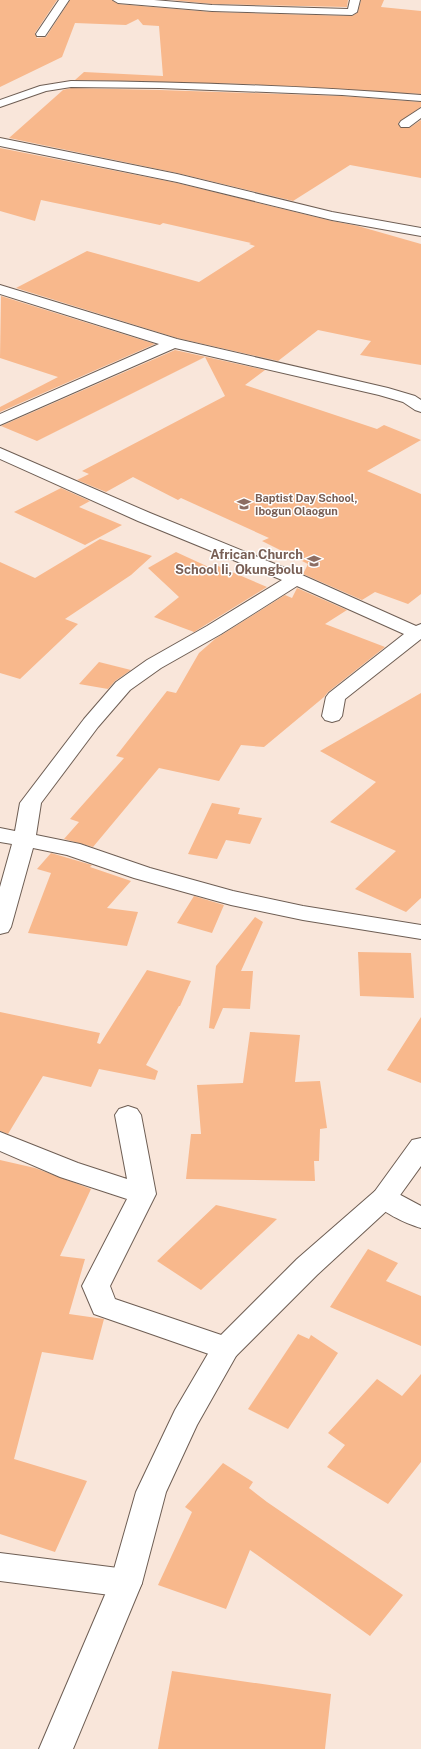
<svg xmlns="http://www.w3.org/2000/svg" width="421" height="1749" font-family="'Public Sans',sans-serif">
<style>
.building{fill:#f8b88c}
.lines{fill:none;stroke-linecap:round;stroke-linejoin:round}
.minor-casing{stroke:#6e5e54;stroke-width:2}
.major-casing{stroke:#6e5e54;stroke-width:2}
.minor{fill:#fff;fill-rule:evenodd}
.major{fill:#fff;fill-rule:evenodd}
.labels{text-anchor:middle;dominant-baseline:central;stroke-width:3;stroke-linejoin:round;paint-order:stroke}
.far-education-label{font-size:11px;font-weight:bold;fill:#785e54;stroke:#fff;text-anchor:start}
.education-label{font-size:13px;font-weight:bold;fill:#785e54;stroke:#fff;text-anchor:end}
</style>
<rect width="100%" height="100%" fill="#f9e6da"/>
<path class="building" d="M0,0H57L35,33L37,38L46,37L70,0H112L118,4L212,12L352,16L358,12L361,0H384L381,7L421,11V94L246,84L75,80L84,72L163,76L159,26L143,25L138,19L126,25L75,23L62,57L0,87Z
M171,0H348L347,7L212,4Z
M71,88L160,90L342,96L421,102V107L398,123L401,128H409L421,120V178L350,165L293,201L177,173L9,138L63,90Z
M0,148L177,183L332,221L358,226L421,244V365L360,355L371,341L318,330L278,361L177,338L16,288L87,251L199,282L255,246L249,244L251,243L163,223L160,225L41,200L35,221L0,211Z
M1,296L155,344L0,412V407L58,377L0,358Z
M175,350L265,370L245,385L377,429L384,425L421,440L367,471L421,494V594L408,604L375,592L362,600L303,574L308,564L262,541L269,538L181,498L178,500L133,477L106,492L77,480L89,474L82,471L225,396L205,357L37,441L1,426Z
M61,488L90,501L79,507L122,525L85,545L14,512Z
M100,539L152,556L131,575L65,619L78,624L20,679L0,673V562L35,578Z
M176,552L213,569L218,566L267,587L194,632L154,617L179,597L148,568Z
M297,588L347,610L325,624L385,647L328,692L324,697L264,747L241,745L219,781L159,768L93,847L64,839L79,822L70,819L124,758L116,756L167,691L176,693L199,653L215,639L285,595L292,598Z
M99,662L131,670L115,681L108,689L79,684Z
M421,693V898L406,912L355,889L396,851L330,822L376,782L320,751Z
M212,803L240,808L238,814L262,818L250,844L226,840L217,859L188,854Z
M51,853L92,865L90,867L131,881L107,908L138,912L127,946L28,933L51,873L37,869Z
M194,896L224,905L212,933L177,923Z
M255,917L263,922L241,971H253L250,1009L223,1008L214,1029L209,1028L216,966Z
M358,952L411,953L414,998L360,996Z
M147,970L191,981L180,1006H179L146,1065L158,1071L155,1080L99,1069L91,1087L43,1076L8,1134L0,1131V1012L100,1033L97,1043L100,1044Z
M421,1017V1083L387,1070Z
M250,1032L300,1035L295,1082L320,1081L327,1128L320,1129L319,1161H314L315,1181L186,1179L191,1134H201L197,1085L243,1083Z
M0,1160L35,1168L91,1189L60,1256L85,1259L69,1314L104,1319L93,1360L42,1352L14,1459L87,1481L55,1552L0,1534Z
M216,1205L277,1219L201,1290L157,1261Z
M368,1249L398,1263L386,1281L421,1296V1346L330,1307Z
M298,1334L309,1339L311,1335L338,1353L288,1429L248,1409Z
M421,1374V1462L388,1504L327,1467L345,1445L328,1433L377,1379L402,1396Z
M223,1463L253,1482L249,1488L267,1502L403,1595L370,1636L250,1550L226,1609L158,1585L192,1512L185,1507Z
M172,1671L331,1694L325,1749H158Z"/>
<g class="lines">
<defs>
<path id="minor" d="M59,0H69L45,36H37L36,34Z
M113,0H154L212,5L348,9L350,0H360L357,12L352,15L212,11L118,3Z
M71,81C188,82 305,86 421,95V101L342,95L160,88L71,87L46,91L0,107V100L40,86Z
M421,108V118L409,127H401L399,124L401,121Z
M0,138L177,174L332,212L421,228V236L332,220L177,182L0,146Z
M0,285L177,339L388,388L415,396L421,400V412L415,410L403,402L379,395L175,348L0,425V414L159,344L0,294Z
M0,448L150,513L302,575L416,626L421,624V639L345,699L342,716L339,720L332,722L325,720L322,716L326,697L329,693L404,634L297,586L221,634L161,668L130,690L98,727L41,803L36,835L80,844L150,868L233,891L303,906L421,925V939L303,920L231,905L134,878L67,855L33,848L11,927L8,932L0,934V887L12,844L0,842V828L15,831L20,803L84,719L116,682L147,660L207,626L282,580L138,521L0,459Z
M128,1106L137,1109L141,1115L156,1194L110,1286L115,1299L236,1340L240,1348L236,1356L226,1360L94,1314L82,1286L127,1199L60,1177L0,1151V1132L78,1163L127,1179L115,1115L119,1109Z
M384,1188L393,1191L421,1206V1228C407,1224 378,1211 371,1198L375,1191Z
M0,1553L126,1569L137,1573L142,1583L137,1593L126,1597L0,1581Z"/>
<path id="major" d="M421,1138V1166L393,1205L317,1275L236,1356L197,1425L166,1492L142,1583L73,1749H39L110,1583L136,1492L175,1410L216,1340L297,1259L375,1191L412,1140Z"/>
</defs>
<use href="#minor" class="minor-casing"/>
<use href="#major" class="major-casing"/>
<use href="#minor" class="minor"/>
<use href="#major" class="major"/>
</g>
<defs>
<symbol id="school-bare" viewBox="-9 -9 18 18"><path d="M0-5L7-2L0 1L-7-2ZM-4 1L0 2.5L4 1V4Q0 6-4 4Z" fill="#8d6e63" stroke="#fff" stroke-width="2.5" paint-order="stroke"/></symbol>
</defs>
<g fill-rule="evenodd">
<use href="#school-bare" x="234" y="494" width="20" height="20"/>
<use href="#school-bare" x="304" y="551" width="20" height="20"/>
</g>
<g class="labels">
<g class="far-education-label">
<text x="255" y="498">Baptist Day School,<tspan x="255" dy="13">Ibogun Olaogun</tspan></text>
</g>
<g class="education-label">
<text x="303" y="554">African Church<tspan x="303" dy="15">School Ii, Okungbolu</tspan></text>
</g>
</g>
</svg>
